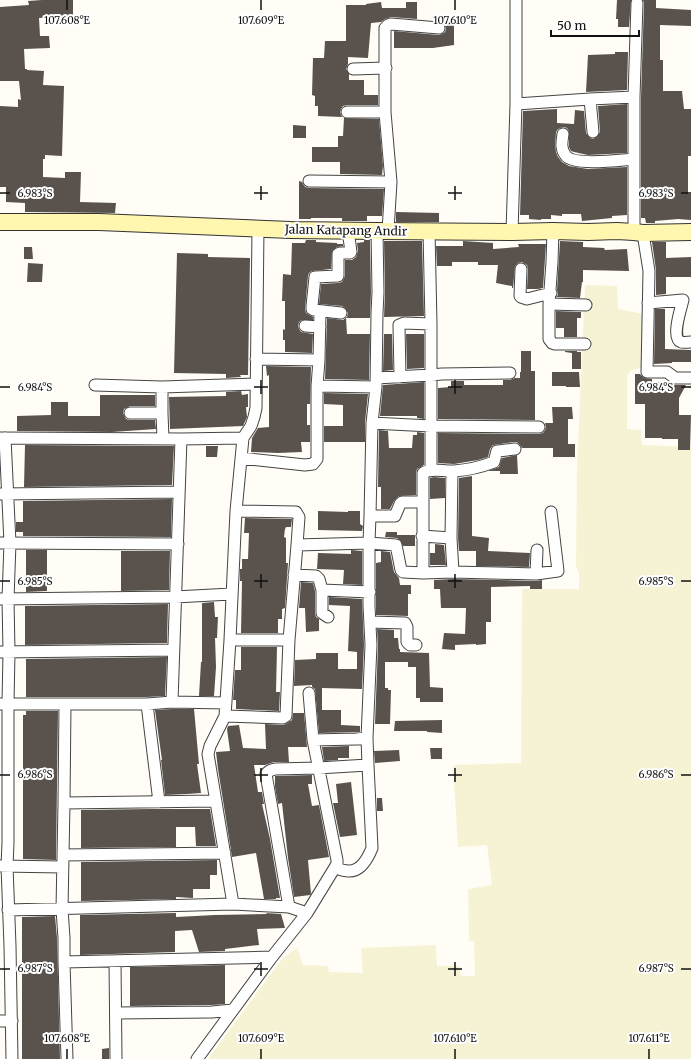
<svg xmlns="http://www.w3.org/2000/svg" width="691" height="1059" font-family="Merriweather,serif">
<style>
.farmland{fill:#f6f3d4}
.building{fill:#5a524d}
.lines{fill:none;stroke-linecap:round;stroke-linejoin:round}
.street-casing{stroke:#444;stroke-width:13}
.secondary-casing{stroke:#333;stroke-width:18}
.street{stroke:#fff;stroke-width:11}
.secondary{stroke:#fff6b0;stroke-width:16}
.ticks{fill:none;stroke:#111;stroke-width:1.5}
.labels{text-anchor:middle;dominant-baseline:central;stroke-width:4;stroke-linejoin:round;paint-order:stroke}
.street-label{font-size:12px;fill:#111;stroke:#fff}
.ticks-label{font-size:10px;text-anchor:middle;fill:#111;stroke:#fff;stroke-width:4;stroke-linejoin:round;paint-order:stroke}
</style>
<rect width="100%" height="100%" fill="#fffdf5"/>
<path class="farmland" d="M585,285L617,286L618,309L643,314L645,367L632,370L627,376V429L641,430L642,445L691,447V1059H208L282,959L297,948L303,965L328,966L329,972L363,973L361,948L436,945L437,966H459L461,976H475L474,941H469L468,889L492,885L487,845L458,847L453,765L521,763L522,589H579V574L576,566L577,468Z"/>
<path class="building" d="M42,0H73V16L39,18L40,36H49L50,48L24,49L25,69H27V70L44,71L43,85L64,86L62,156L45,155V159H43V177L65,178V172H81L80,202L116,203L115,213L25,212V203L6,202V187H0V106L18,107V99L21,100L19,81H0V7L29,5L28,1Z
M617,0H631L629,27H618V19H616Z
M643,0H656V8L691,10V26L660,25V60H663V91H682L684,109H691V156H688V194H691V220L678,219L655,221V223H646L645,218H641V97L644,3Z
M381,2L382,8H406V2H417V19L391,17L385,19L381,22L371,23L368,58L348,57V64L346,69L349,74V80H364V95H378V105H347L343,106L341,109L340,112L342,117L318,116V106H315V96L312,95L313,58H324L325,41H346V5H366V4Z
M443,23H454V45L433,48H394V31L439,35L442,34L445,32L446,28Z
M615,52H628L627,90L586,92L588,55L615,54Z
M627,104V153L588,155L574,152L571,151L569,147V131L567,128L564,127L560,128L557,130L556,133L555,145L556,152L558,157L562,162L569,166L588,169L627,167V215L612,216V218L582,221L581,214H562V216L551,215V219H541V220L529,219V215H520L523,111L557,109V123L574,124L575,110L584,111L586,133L590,138L593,139L597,137L600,132L598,106Z
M344,118L379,119L383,166L382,175L340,174V162H312V147H338V136H343Z
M293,125L306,126V138H293Z
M299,181L302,182L305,187L309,188L384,189L382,216H367V221H342V218H311V219H299Z
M396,212L439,213V222H396Z
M306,240H316V242L337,243V244H343V246L337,247L332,251L331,269L312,271L309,273L308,276L305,309L306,313L313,317V320H302L299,322L298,326L299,329L301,332L313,334L312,353L285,352V340H283V329L285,330V301H282L283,274L291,275L292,243H305Z
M364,240H370L371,292L370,318H346L347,334H370L369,380L325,379L327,318L343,320L347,317L348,313L345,308L342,306L319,304L321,284L338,283L342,282L345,276V260H352L356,257L358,251L357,243L364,242Z
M384,241H422L424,316L384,317L385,292Z
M463,241L493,243V249L519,247L518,244H546L543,288L538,289H527L528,269L527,265L522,262L518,263L515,266L513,288H512V286L496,283L498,265H478V262H452V266H437L436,246H463Z
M560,241L583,242V247L604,248L605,250L627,249L629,271L583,270V282H582L580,298L556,297L558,295L557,290Z
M652,242H666V258L691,257V277H666V294L656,295V270Z
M24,247H32L33,259H24Z
M177,253L208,254V257L250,258L248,375H240L241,377L226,378V374L174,373Z
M28,263L43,264L42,282H27Z
M655,309H665V349L691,350V362H672V363L654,364Z
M556,311L581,312V318H577V337H564V328H556Z
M384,334H392L393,370L383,371Z
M406,334H424V368L407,369Z
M521,351H531V371H535V420L438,419V388L451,387V381H464V385H503V380H510L515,378H520V372H521Z
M565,351H577V352H581V369H572V353L565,352Z
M266,366L311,367L310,404H307V425H310V442H301L302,452L278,453L251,452L252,438L258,428L269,427V375L267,376Z
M552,372H579L580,387H566V386H552Z
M635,374H640L644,378L652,379V382H669L675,385H686L679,398V415H691L690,450H678V439H662V438H645V404H635Z
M424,382V419L417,418V416H380L383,385Z
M241,391L242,395L248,394V407H246L247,417L243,426L170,429L169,397L226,396V392Z
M324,393L368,394L365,422V442H324V426H343V405L324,404Z
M100,395H155V406H130L124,409L123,413L126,419L130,420H155L156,429L112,432L17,431V416L51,415V402H68V416H100Z
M552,407H572L573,419H568V444H575V457H553V448H522L520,445L517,442H514L493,445L490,449L488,457L478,460L454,464L438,463V433L539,434L543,433L545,430L546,427L545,423H553Z
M379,430L388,431L389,448H412L413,435H417V432L424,433V465L417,469L416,473V495L399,496L394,501L390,509H381V487H378Z
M25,445L174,446L172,485L24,487Z
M206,446H218L217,457H206Z
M517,455L518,474H500V471H488L499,467L502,458Z
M472,476V536L489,538L488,551L530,553L529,567L476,566V551H459L458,538L459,478Z
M434,477L445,478V498L430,499V478Z
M172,499L171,537L23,536V532H16V522H23V501Z
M318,511L348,512V511H360V524L363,526L362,531L318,530Z
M245,518L292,519L291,527H286L285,529L284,537L286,538V563H288L285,608L282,609V619H278V633H241L242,581H240V569H242V559H248L249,533H244Z
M386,532H397V535H415V546H403L400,540L397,538L385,537Z
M435,544L444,545L446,565H430V553H435Z
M26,550H47V591L26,592Z
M351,550L362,551V585L343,584L344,570L317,569L318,553L351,554Z
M121,551H170L169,590L121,591Z
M381,551L390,552L394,572L399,578L400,585H411V594H408V616L376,615V563L381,562Z
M453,579L536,581L542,580V589H530V586L491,587V622H486V644L476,645V644L455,645V650L442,649L444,633L465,634L466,608H441L440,589H434V580Z
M301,582L313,583L315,591V613L316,617L319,619V631L306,632L305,608H299Z
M329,597L362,599L364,645L362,689L322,688V710H341V725L360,726V732L319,733L315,689L312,687V685L294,686L295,660L316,659V653H338V669H357V652L348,651L350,606L329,605Z
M214,602L215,617H218L217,638H215L216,667L214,696H199L201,662H202V603Z
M168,604L167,643L25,645V606Z
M377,629L394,630V638H398L399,649H400V652L429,653L430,687L443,688V702H420V698H416V667H408V662H385V688H388V690H391L390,724H375L378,645Z
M241,647H277L276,692H280L279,711L236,709V700H233L235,670H241Z
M167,657L165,696L147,697H26V659Z
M171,709H194L199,764H197L201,793L187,794L165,795L161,760H162L155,710Z
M26,711H58L56,860L23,859V715H26Z
M293,713H304L307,747H288L289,762H274L265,765H254L258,792H262L264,804H262L270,839L280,898H276V899H264L256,853L232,857L218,769L216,752L230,751L227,729L228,726L239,725L243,748L266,749L265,724L283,725L286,724L292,720Z
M442,720V733L427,732V731H394L395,721Z
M349,746V758H338V760L324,761L322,747Z
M430,748H442V759H431Z
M399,750L400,761L375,763L374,751Z
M312,775V784H308L312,806L319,805L329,857L308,860L311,894L310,895L294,897L288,858L282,803L278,804L275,787V776Z
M351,782L357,835L340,837L333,803H338L336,784Z
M377,798H382L383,811H377Z
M149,809H210L216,846H196L195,827H176V847L81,848V810Z
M217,860V875H210V889H193V898L176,897V899L81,901V862Z
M176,913V917L215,915L267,914L266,913L281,914L285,928L257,929L259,945L225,949V951L199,952L192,930L175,931V952L80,955V915Z
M55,916L57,938L60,1059H22V917Z
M225,965V1004L212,1005L130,1006V967Z
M109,1048V1059H102V1049Z"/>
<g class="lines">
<defs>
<path id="street" d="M353,69L386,68
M516,104L590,99
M347,112H385L391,182L388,231
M385,112V28L388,25L391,24L439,28
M593,132L590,99L634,97
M563,134C562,141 560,149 566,156C575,166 620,160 634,159
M309,181L391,182
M429,231L431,324V470
M553,231L552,262L549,304V339L552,343L555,344H585
M512,232L516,104V0
M634,232V97L637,3
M643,233L649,271L647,372H667L675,378H691
M521,269L520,296L521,297L527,299L551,293
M648,303L683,300C681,308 671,338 681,342C683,343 688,342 691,342
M549,304L586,305
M341,313L314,310L312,309V306L315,277L338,276V254L340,253H350L351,252L348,230
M305,326L320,327
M256,359L319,360L317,386L376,387
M319,360L320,312
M400,377L399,325L404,323L431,324
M376,378L431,375L442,374L510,373
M95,385L162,387L256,384
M162,387V413L163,439
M130,413H162
M372,423L431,426L539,427
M0,438L181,439L243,438
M5,438L10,543L8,599L9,652L8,704V843L7,866L10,946L12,1059
M241,458L305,465L313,464L317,459V386
M0,494L179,492
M370,516L372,423L376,387L377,313L378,292L377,231
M422,536L451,538L453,572L536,574L537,550
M451,538L452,471
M0,543L178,544
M297,545L369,543L370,516H395L400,504L402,502H422
M423,573V473C432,467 444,472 454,471C468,470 481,467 494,462L497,451H498L515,449
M536,574L558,571L551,512
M294,575L316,576L319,579L322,590L370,592
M322,590V613L328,617
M0,599L175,597L231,594
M370,622L405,623L407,627V642L410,645H416
M230,640H289
M0,652L174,650
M172,702L181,439
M1,704H147L172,702L226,703
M65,704L64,803L62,909L64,938V962L67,1059
M147,704L159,802
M225,716L283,718L286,716L289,640L297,545L299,517L296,512L236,511
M313,740L356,739L367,738
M64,803L216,801
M63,855L225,853
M0,866L63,867
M335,868C339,869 344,871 348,871C361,872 368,858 372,848L368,765
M233,904L208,754L210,746L225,716L230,640L236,511L243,438L251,426L254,417L256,408L258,228
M289,907L266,774C269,770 271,770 275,769L318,768L368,765L367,738L371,645L369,606V543L396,545L401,570L403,572L423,573L453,572
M8,910L233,904L289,907L307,913
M115,961L116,1059
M64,962L272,957
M116,1013L212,1012L233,1010
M0,1021H12
M197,1059L272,957L307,913L337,864V860L313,740L309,693"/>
<path id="secondary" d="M0,222H99L291,230L377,231L512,232L553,231L588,232L617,231L634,232L643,233L691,232"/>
</defs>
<use href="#street" class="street-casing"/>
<use href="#secondary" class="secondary-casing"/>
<use href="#street" class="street"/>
<use href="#secondary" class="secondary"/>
</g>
<path class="ticks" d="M67,0V10M261,0V10M455,0V10M261,186V200M455,186V200M0,193H10M254,193H268M448,193H462M681,193H691M261,380V394M455,380V394M0,387H10M254,387H268M448,387H462M681,387H691M261,574V588M455,574V588M0,581H10M254,581H268M448,581H462M681,581H691M261,768V782M455,768V782M0,775H10M254,775H268M448,775H462M681,775H691M261,962V976M455,962V976M0,969H10M254,969H268M448,969H462M681,969H691M67,1049V1059M261,1049V1059M455,1049V1059M649,1049V1059"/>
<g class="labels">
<g class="street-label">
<text transform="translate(346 230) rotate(1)">Jalan Katapang Andir</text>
</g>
</g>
<g class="ticks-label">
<text x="67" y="24">107.608°E</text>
<text x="261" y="24">107.609°E</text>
<text x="455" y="24">107.610°E</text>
<text x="35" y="197">6.983°S</text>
<text x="656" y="197">6.983°S</text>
<text x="35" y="391">6.984°S</text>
<text x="656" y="391">6.984°S</text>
<text x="35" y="585">6.985°S</text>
<text x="656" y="585">6.985°S</text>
<text x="35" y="778">6.986°S</text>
<text x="656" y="778">6.986°S</text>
<text x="35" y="972">6.987°S</text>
<text x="656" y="972">6.987°S</text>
<text x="67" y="1042">107.608°E</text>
<text x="261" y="1042">107.609°E</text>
<text x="455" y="1042">107.610°E</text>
<text x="649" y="1042">107.611°E</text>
</g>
<path d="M551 30v6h88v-6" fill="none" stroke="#111111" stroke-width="2"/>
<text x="557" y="30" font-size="12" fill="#111111" stroke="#ffffff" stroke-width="3" paint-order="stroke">50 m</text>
</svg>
